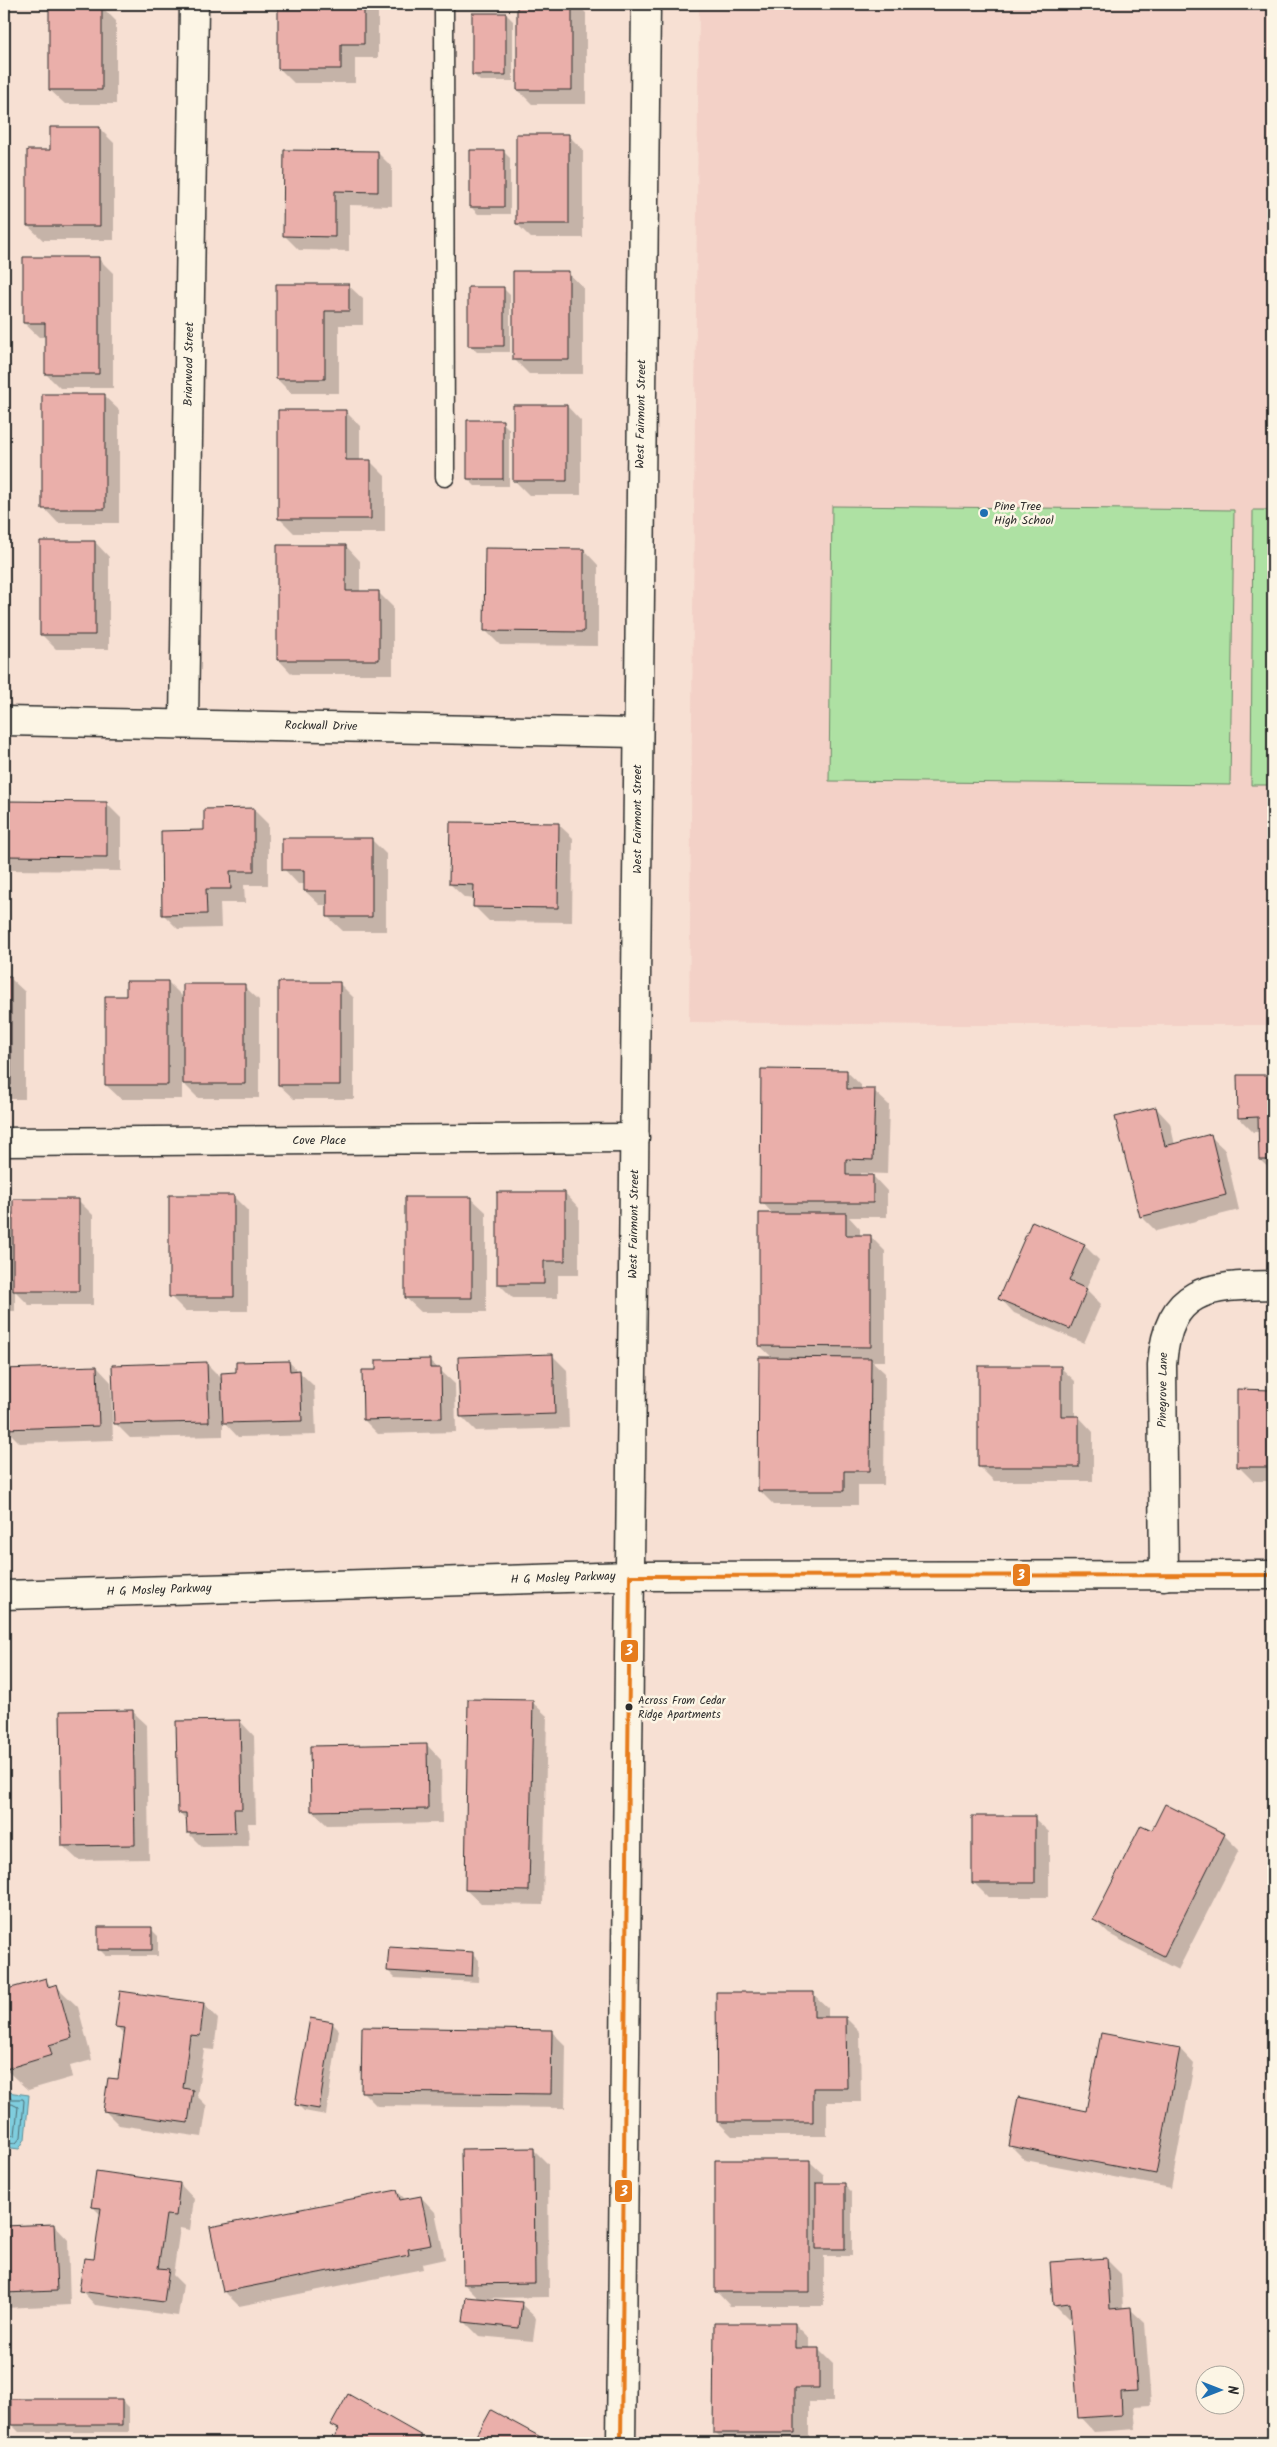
<svg xmlns="http://www.w3.org/2000/svg" width="1277" height="2447" font-family="Kalam,sans-serif">
<style>
.built{fill:#f3d1c7}
.green{fill:#aee1a3;stroke:#6c8667}
.water{fill:#7fcdde;stroke:#5d8c96}
.shadow{fill:#0003}
.lines{fill:none;stroke-linecap:round;stroke-linejoin:round}
.shore{stroke:#4d6c73;stroke-width:1}
.building{fill:#eaafaa;stroke:#2b2b2b}
.service-casing{stroke:#2b2b2b;stroke-width:21}
.minor-casing{stroke:#2b2b2b;stroke-width:31}
.tertiary-casing{stroke:#2b2b2b;stroke-width:31}
.secondary-casing{stroke:#2b2b2b;stroke-width:31}
.service{stroke:#fcf5e5;stroke-width:18}
.minor{stroke:#fcf5e5;stroke-width:28}
.tertiary{stroke:#fcf5e5;stroke-width:28}
.secondary{stroke:#fcf5e5;stroke-width:28}
.bus-1-casing{stroke:#fcf5e5;stroke-width:8}
.bus-1{stroke:#e67c1d;stroke-width:4}
.poi-dot{fill:#1f6fb2;stroke:#fcf5e5;stroke-width:2}
.bus-dot{fill:#2b2b2b;stroke:#fcf5e5;stroke-width:2}
.labels{text-anchor:middle;dominant-baseline:central;stroke-width:5;stroke-linejoin:round;paint-order:stroke}
.bus-label{font-size:11px;fill:#2b2b2b;stroke:#fcf5e5;text-anchor:start}
.street-label{font-size:12px;fill:#2b2b2b;stroke:#fcf5e5}
.poi-label{font-size:12px;fill:#2b2b2b;stroke:#fcf5e5;text-anchor:start}
.line-badge{stroke:#fcf5e5;stroke-width:2}
.badge-label{font-size:14px;text-anchor:middle;font-weight:bold;fill:#fff}
</style>
<rect width="100%" height="100%" fill="#f7e0d3"/>
<filter id="ink" filterUnits="userSpaceOnUse"><feTurbulence type="fractalNoise" baseFrequency=".02" numOctaves="2"/><feDisplacementMap in="SourceGraphic" scale="10" xChannelSelector="R" yChannelSelector="G"/><feConvolveMatrix kernelMatrix="1 2 1 2 8 2 1 2 1" color-interpolation-filters="sRGB"/></filter>
<g filter="url(#ink)">
<path class="built" d="M699,4H1273V1025H937L689,1022Z"/>
<path class="green" d="M832,506L1234,510L1230,785L829,781Z
M1253,510H1273V785H1251Z"/>
<path class="water" d="M7,2092L29,2095L25,2139L19,2149L4,2147V2101Z"/>
<path class="shadow" d="M279,4H369L378,13V58H355V83H294L279,68Z
M518,4H577L586,13V104H532L518,90Z
M102,7L116,21V104H65L50,90Z
M506,14L513,21V81H480L473,74Z
M99,128L114,143V240H43L28,226L52,151Z
M568,135L583,150V238H531L517,224Z
M503,151L510,158V214H478L471,207Z
M377,152L392,167V206L349,205V251L299,250L285,236Z
M98,258L113,273V388H60L46,374V337H39L24,323Z
M568,273L583,287V374H529L514,359Z
M277,285H348L363,299V325H339V393H291L277,379Z
M503,288L510,295V352H477L470,345Z
M104,396L119,410V523H58L44,508Z
M567,406L581,421V495H529L514,480Z
M345,411L360,426V461H370L385,476V533H294L279,518Z
M502,422L509,429V486H475L468,479Z
M95,542L109,557V649H56L41,634Z
M346,546L360,561V593H379L393,607V674H292L278,659Z
M584,550L598,565V646L500,645L486,631Z
M4,803H106L121,818V871L8,870L4,865Z
M253,809L268,824V885H244L245,903H220L221,928L178,929L163,914L206,831Z
M558,824L573,838L572,922L489,921L475,907V899L465,898L450,884Z
M371,839L386,854V931H343L328,917V905H320L305,891V884H298L284,869Z
M4,978H10L25,992V1099H4Z
M168,982L184,998L244,986L259,1000V1098H198L182,1082V1099H121L106,1085L127,997Z
M340,984L354,998V1099H294L279,1085Z
M846,1071L861,1085V1091H874L889,1105L887,1174L860,1173V1176H873L887,1191V1217H849L860,1229V1237H871L885,1251V1361H872L885,1373L884,1485H858V1505H774L760,1491L773,1358L760,1346L773,1214L762,1202Z
M1273,1076V1172L1260,1160V1132H1253L1239,1118L1238,1077Z
M1156,1108L1170,1123L1175,1145L1210,1136L1225,1150L1239,1210L1156,1231L1141,1216Z
M565,1193L579,1208V1275H558V1298H513L498,1283Z
M234,1197L248,1211V1311H185L171,1297Z
M471,1198L486,1212V1312H421L406,1298Z
M78,1200L93,1215V1305H29L15,1291V1311H4V1204L14,1214Z
M1032,1223L1084,1245L1099,1260L1086,1289L1101,1304L1084,1343L1014,1313L1000,1298Z
M552,1355L567,1370L569,1428L476,1431L461,1416Z
M429,1360L455,1384L456,1432L378,1434L364,1420L377,1371Z
M289,1362L314,1386L316,1435L238,1437L223,1421V1436L130,1438L116,1424L206,1363L222,1379Z
M97,1367L111,1382L113,1440L20,1443L5,1428L4,1370Z
M1060,1367L1075,1381V1417H1079L1093,1432V1481H994L980,1467Z
M1238,1391H1273V1481H1253L1238,1466Z
M532,1702L547,1716L543,1905L481,1904L466,1890Z
M132,1711L147,1725L149,1859L78,1860L63,1846Z
M240,1721L254,1736L256,1823H248L249,1846L202,1847L188,1833V1821L179,1812Z
M427,1745L441,1760L442,1823L327,1825L312,1811Z
M1166,1806L1224,1835L1239,1850L1178,1970L1109,1934L1094,1920L1153,1832Z
M1034,1818L1049,1832V1897H988L973,1882Z
M151,1929L158,1936V1956H106L99,1949Z
M472,1953L479,1960L478,1982L395,1978L388,1971Z
M45,1980L52,1987L56,1986L78,2007L92,2060L70,2066L73,2077L28,2090L4,2068V1992Z
M813,1994L828,2008V2018H846L860,2032L861,2102H827V2136H732L718,2122Z
M204,2005L218,2019L214,2050L204,2049L197,2096L207,2106L202,2137L119,2125L105,2111L119,2081L125,2035L116,2026Z
M332,2023L339,2030L326,2115L304,2111L297,2104Z
M551,2031L566,2046L565,2108L377,2106L362,2091Z
M1102,2034L1180,2049L1194,2064L1171,2188L1025,2160L1010,2145L1087,2112Z
M533,2149L548,2164L549,2297L486,2298V2300L521,2304L536,2318L533,2341L479,2336L464,2321L479,2299L464,2284Z
M809,2161L824,2175V2185H845L852,2192V2256H824V2306H730L716,2291Z
M97,2173L180,2184L194,2199L190,2230L180,2228L173,2275L183,2285L178,2316L95,2305L81,2290L95,2261L101,2215L92,2206Z
M397,2191L406,2200L421,2197L435,2212L445,2259L422,2264L423,2269L239,2306L224,2291Z
M54,2225L68,2240L70,2305L4,2308V2227Z
M1106,2259L1121,2274L1123,2309H1130L1145,2323L1151,2405L1134,2406L1136,2429L1094,2432L1080,2417L1072,2318L1069,2319L1054,2304Z
M795,2324L809,2338V2349H818L833,2364V2402H809V2443H726L715,2432Z
M349,2395L422,2437L428,2443H333L339,2431L332,2424Z
M122,2400L129,2407V2432H19L12,2425Z
M491,2412L547,2442L549,2443H474Z"/>
<g class="lines">
<path class="shore" d="M4,2099H23L24,2101L21,2137L16,2143L4,2142
M4,2105L12,2104L18,2107L15,2135L4,2136"/>
</g>
<path class="building" d="M278,4H364V44H341V69H278Z
M517,4H572V90H517Z
M49,5H102V90H49Z
M472,13H506V75H472Z
M50,127H100V226H27V150H50Z
M516,134H569V224H516Z
M284,150L378,151V192L335,191V237L283,236Z
M470,150H504V207H470Z
M23,257H99V374H45V323H23Z
M513,271H569V360H513Z
M276,284H349V311H325V379H276Z
M468,287H504V346H468Z
M42,394H105V509H42Z
M513,405H567V481H513Z
M278,410H346V460H371V519H278Z
M467,420H503V479H467Z
M40,541H95V635H40Z
M277,545H346V591H379V660H277Z
M485,548L584,549V632L484,631Z
M4,801L107,802V857L4,856Z
M254,808V871H230L231,889H206L207,914L162,915L161,831L204,830V809Z
M450,822L559,823L558,908L473,907L474,885L449,884Z
M282,838H372V917H327V891H304V870H282Z
M4,977H11V1085H4Z
M126,981H168V1085H105V996H126Z
M278,982H340V1085H278Z
M183,984H245V1084H183Z
M761,1069L847,1070V1089H875L873,1160L846,1159V1175H873V1203H760Z
M1237,1075H1273V1160H1259L1258,1117L1238,1118Z
M1156,1107L1165,1146L1211,1134L1226,1195L1140,1217L1115,1117Z
M497,1192H565V1261H544V1284H497Z
M169,1195H234V1297H169Z
M405,1197H472V1298H405Z
M13,1199H79V1291H13Z
M759,1213H846V1235H871V1347L759,1346Z
M1032,1221L1085,1244L1069,1281L1087,1289L1070,1329L998,1299Z
M553,1354L555,1414L460,1417L458,1357Z
M759,1357L871,1358L870,1471H844V1491H758Z
M430,1359V1368H441L442,1418L363,1420L362,1370H376V1360Z
M289,1361L290,1371L300,1370L302,1421L223,1423L221,1373L236,1372V1362Z
M207,1362L209,1422L114,1424L112,1365Z
M97,1366L99,1426L4,1429V1369Z
M978,1366H1061V1416H1079V1467H978Z
M1237,1389L1273,1390L1272,1467H1237Z
M468,1699L533,1700L529,1891L465,1890Z
M133,1710L135,1845L62,1846L60,1711Z
M240,1720L242,1809H234L235,1832L187,1833L186,1813H178L176,1721Z
M427,1744L428,1809L311,1811L310,1746Z
M1165,1804L1225,1834L1164,1956L1093,1920L1141,1825L1152,1830Z
M972,1816H1035V1883H972Z
M98,1927H152V1950H98Z
M389,1947L473,1952L472,1976L387,1971Z
M46,1978L48,1987L57,1984L72,2038L49,2045L52,2055L6,2069L4,1990Z
M120,1991L204,2003L200,2036L190,2035L183,2088L193,2090L188,2123L103,2111L108,2078L118,2079L125,2028L115,2027Z
M716,1992H814V2017H846L847,2088H813V2122H717Z
M310,2018L333,2022L319,2109L295,2105Z
M362,2027L552,2030L551,2094L361,2092Z
M1101,2033L1180,2048L1156,2174L1009,2146L1018,2097L1086,2111Z
M534,2148L535,2283L463,2284L461,2149Z
M715,2160H810V2292H715Z
M96,2171L180,2183L176,2216L166,2215L158,2268L169,2269L164,2302L79,2291L84,2258L94,2259L101,2208L91,2207Z
M816,2183H845V2249H816Z
M397,2190L400,2200L421,2196L431,2245L408,2249L409,2255L223,2292L210,2227Z
M54,2224L57,2291L4,2293V2226Z
M1107,2258L1110,2309L1131,2307L1137,2391L1121,2392L1122,2415L1078,2418L1070,2303L1053,2305L1050,2262Z
M466,2297L522,2302L519,2328L463,2322Z
M714,2323H795V2348H819V2388H795V2433H713Z
M348,2394L422,2436L418,2443H331L339,2429L331,2425Z
M11,2399H122V2425H11Z
M491,2410L548,2441L547,2443H473Z"/>
<g class="lines">
<defs>
<path id="service" d="M444,4L445,477"/>
<path id="minor" d="M4,721L638,733
M184,723L194,4
M4,1142L635,1138
M1164,1576L1162,1365C1168,1287 1208,1286 1273,1285"/>
<path id="tertiary" d="M621,2443L646,4"/>
<path id="secondary" d="M4,1595L630,1576L1273,1575"/>
</defs>
<use href="#service" class="service-casing"/>
<use href="#minor" class="minor-casing"/>
<use href="#tertiary" class="tertiary-casing"/>
<use href="#secondary" class="secondary-casing"/>
<use href="#service" class="service"/>
<use href="#minor" class="minor"/>
<use href="#tertiary" class="tertiary"/>
<use href="#secondary" class="secondary"/>
<defs>
<path id="bus-1" d="M621,2443L630,1576L1273,1575"/>
</defs>
<use href="#bus-1" class="bus-1-casing"/>
<use href="#bus-1" class="bus-1"/>
</g>
</g>
<circle class="poi-dot" cx="984" cy="513" r="5"/>
<circle class="bus-dot" cx="629" cy="1707" r="4.5"/>
<g class="labels">
<g class="bus-label">
<text x="638" y="1701">Across From Cedar<tspan x="638" dy="14">Ridge Apartments</tspan></text>
</g>
<g class="street-label">
<text transform="translate(189 364) rotate(-89)">Briarwood Street</text>
<text transform="translate(641 414) rotate(-89)">West Fairmont Street</text>
<text transform="translate(321 726) rotate(1)">Rockwall Drive</text>
<text transform="translate(637 819) rotate(-90)">West Fairmont Street</text>
<text x="319" y="1140">Cove Place</text>
<text transform="translate(634 1224) rotate(-89)">West Fairmont Street</text>
<text transform="translate(1163 1390) rotate(-89)">Pinegrove Lane</text>
<text transform="translate(563 1578) rotate(-2)">H G Mosley Parkway</text>
<text transform="translate(159 1590) rotate(-2)">H G Mosley Parkway</text>
</g>
<g class="poi-label">
<text x="994" y="506">Pine Tree<tspan x="994" dy="14">High School</tspan></text>
</g>
</g>
<g class="line-badge">
<rect x="1012" y="1563" width="19" height="24" rx="5" fill="#e67c1d"/>
<rect x="620" y="1639" width="19" height="24" rx="5" fill="#e67c1d"/>
<rect x="614" y="2179" width="19" height="24" rx="5" fill="#e67c1d"/>
</g>
<g class="badge-label">
<text x="1021" y="1580">3</text>
<text x="629" y="1655">3</text>
<text x="624" y="2196">3</text>
</g>
<rect width="1277" height="2447" fill="none" stroke="#fcf5e5" stroke-width="20"/>
<rect x="10" y="10" width="1257" height="2427" fill="none" stroke="#2b2b2b" stroke-width="2" filter="url(#ink)"/>
<g transform="translate(1220 2390) rotate(90)"><circle r="24" fill="#fcf5e5" stroke="#a8a49b"/>
<path d="M0-4L9 19L0 12L-9 19Z" fill="#1f6fb2"/>
<text y="-8" font-size="14" font-weight="bold" text-anchor="middle" fill="#2b2b2b">N</text>
</g>
</svg>
